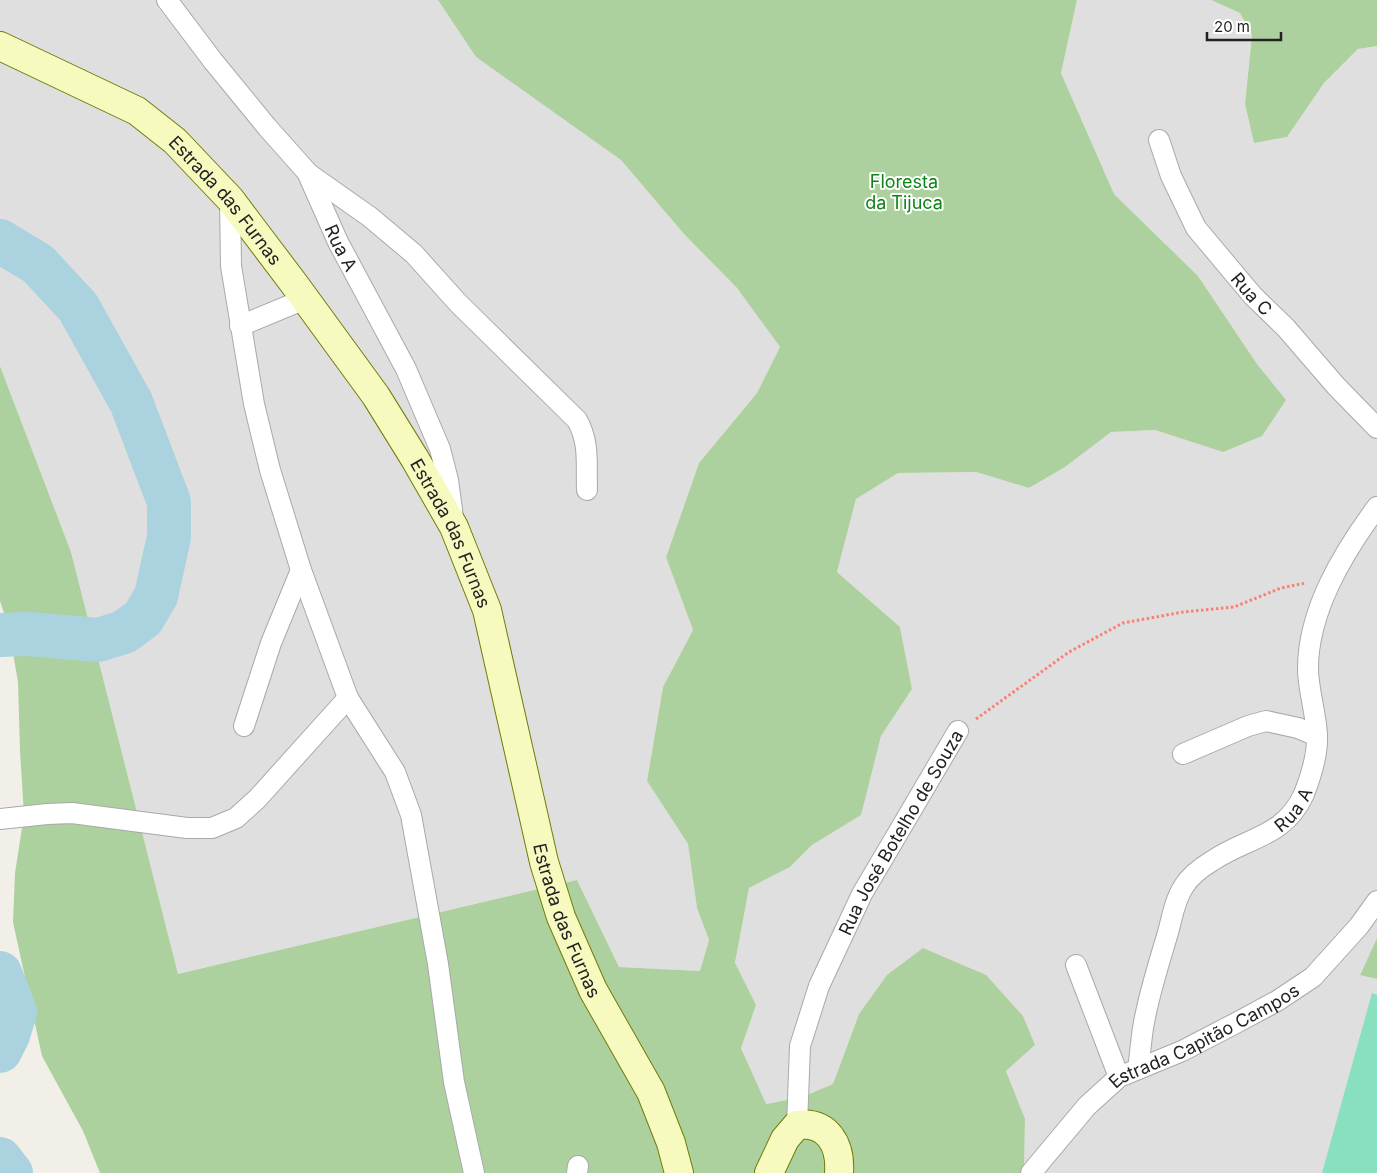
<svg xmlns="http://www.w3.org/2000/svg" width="1377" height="1173" font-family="Inter,sans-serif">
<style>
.residential{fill:#e0dfdf}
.forest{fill:#add19e}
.pitch{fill:#88e0be}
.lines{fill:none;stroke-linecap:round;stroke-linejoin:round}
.river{stroke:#aad3df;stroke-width:44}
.street-casing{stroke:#a9a9a9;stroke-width:22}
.secondary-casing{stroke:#707d05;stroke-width:30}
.path{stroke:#fa8072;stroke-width:3;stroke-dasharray:2.5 2.5;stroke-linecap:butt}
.street{stroke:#fff;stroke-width:20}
.secondary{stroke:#f7fabf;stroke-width:28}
.labels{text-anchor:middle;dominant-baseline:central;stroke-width:4;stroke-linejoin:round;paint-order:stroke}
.park-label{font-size:18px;fill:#0c8416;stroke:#fff}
.street-label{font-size:18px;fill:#222;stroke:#fff}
</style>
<rect width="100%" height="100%" fill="#f2efe9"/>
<path class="residential" d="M0,0H438L476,57L621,160L684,234L737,288L780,347L757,393L699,463L666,556L693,630L663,687L647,781L688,844L697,908L709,940L700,971L619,967L577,880L178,974L71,552L0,366Z
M1077,0H1211L1240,13L1252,35L1245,104L1254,143L1287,137L1324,83L1358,49L1377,46V938L1360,974L1377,979V1173H1024L1025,1119L1006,1071L1035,1045L859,1014L833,1084L802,1097L765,1104L741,1047L756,1005L735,964L749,888L790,867L812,845L860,815L881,736L912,689L900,627L837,572L856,499L898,473L976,472L1029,488L1065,467L1110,432L1155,430L1223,452L1286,401L1257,364L1198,276L1114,194L1061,73Z"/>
<path class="forest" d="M438,0H1077L1061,73L1114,194L1198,276L1257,364L1286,400L1262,436L1223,452L1155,430L1111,432L1065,467L1029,488L976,472L898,473L856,499L837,572L900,627L912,689L881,736L861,815L812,845L790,867L749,888L735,963L756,1005L741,1048L766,1104L802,1097L833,1084L859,1014L887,975L923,948L986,975L1023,1016L1035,1045L1006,1071L1025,1119L1024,1173H100L83,1131L42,1056L13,922L15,873L24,815L20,751L18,682L8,625L0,601V366L71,552L178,974L577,880L619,967L700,971L709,940L697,908L688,844L647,781L663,687L693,630L666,557L699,463L757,393L780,347L737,288L684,234L621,160L476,57Z
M1211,0H1377V46L1358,49L1324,83L1287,137L1254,143L1245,104L1252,35L1240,13Z
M1377,938V979L1360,975Z"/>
<path class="pitch" d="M1372,993L1377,995V1173H1322Z"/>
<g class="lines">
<path class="river" d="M0,241L38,264L78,307L131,402L169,502V537L156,596L143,618L124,632L98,640L28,634L0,635
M0,973L15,1012L8,1035L0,1051
M0,1159L11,1173"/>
<defs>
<g id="street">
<path id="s1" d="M167,0L213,61L267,127L307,172L338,242L406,369L440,449L448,480L453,517"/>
<path id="s2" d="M1159,140L1171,176L1196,228L1253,296L1286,328L1336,386L1377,428"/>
<path d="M309,174L370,217L414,254L458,303L577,420C590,443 586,464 587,490"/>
<path d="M230,199L231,266L254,404L270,470L301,570L348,698L395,772L411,815L438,964L454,1082L474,1173"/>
<path d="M240,326L305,299"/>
<path d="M244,726L271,643L301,570"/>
<path d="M1183,754L1248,726L1266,721L1298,728L1317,736"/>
<path d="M0,819L47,814L72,813L187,828H212L236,818L257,799L348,698"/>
<path d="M1076,965L1119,1077"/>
<path id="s3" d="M1138,1069C1140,1055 1141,1041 1143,1028C1148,997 1158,966 1167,936C1172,919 1174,901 1184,886C1190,876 1202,867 1212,861C1247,837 1284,838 1304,794C1311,776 1318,754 1317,735C1316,714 1309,693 1308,671C1307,612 1343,553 1377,507"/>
<path id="s4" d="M797,1125L800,1046L819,986L862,894L958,731"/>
<path d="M577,1173L578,1166"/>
<path id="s5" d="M1031,1173L1087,1106L1119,1077L1182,1051L1234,1024L1277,1001L1313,977L1359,926L1377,901"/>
</g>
<g id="secondary">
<path id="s6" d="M0,46L137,111L175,141L230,199L295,285L376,396L415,459L454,527L487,610L544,862L561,917L593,990L651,1092L671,1143L679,1173"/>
<path d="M769,1173L785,1139L797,1125C828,1121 841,1145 839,1173"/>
</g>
</defs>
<use href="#street" class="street-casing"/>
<use href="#secondary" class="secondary-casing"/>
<path class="path" d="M976,719L1069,652L1123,623L1183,612L1234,607L1281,588L1306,583"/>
<use href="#street" class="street"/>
<use href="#secondary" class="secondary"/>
</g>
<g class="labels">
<g class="park-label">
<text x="904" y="181">Floresta<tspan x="904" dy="21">da Tijuca</tspan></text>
</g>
<g class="street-label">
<text stroke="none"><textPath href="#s6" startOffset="278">Estrada das Furnas</textPath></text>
<text stroke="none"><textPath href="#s1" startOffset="305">Rua A</textPath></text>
<text stroke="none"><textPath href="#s2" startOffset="182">Rua C</textPath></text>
<text stroke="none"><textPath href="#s6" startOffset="682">Estrada das Furnas</textPath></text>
<text stroke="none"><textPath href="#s3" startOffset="325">Rua A</textPath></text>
<text stroke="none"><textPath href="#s4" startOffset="316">Rua José Botelho de Souza</textPath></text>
<text stroke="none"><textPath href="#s6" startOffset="1088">Estrada das Furnas</textPath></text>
<text stroke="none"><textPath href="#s5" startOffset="225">Estrada Capitão Campos</textPath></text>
</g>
</g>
<path d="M1207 32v8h74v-8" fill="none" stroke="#222222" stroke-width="2.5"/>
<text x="1214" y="32" font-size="15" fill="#222222" stroke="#ffffff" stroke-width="4" paint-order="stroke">20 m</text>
</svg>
